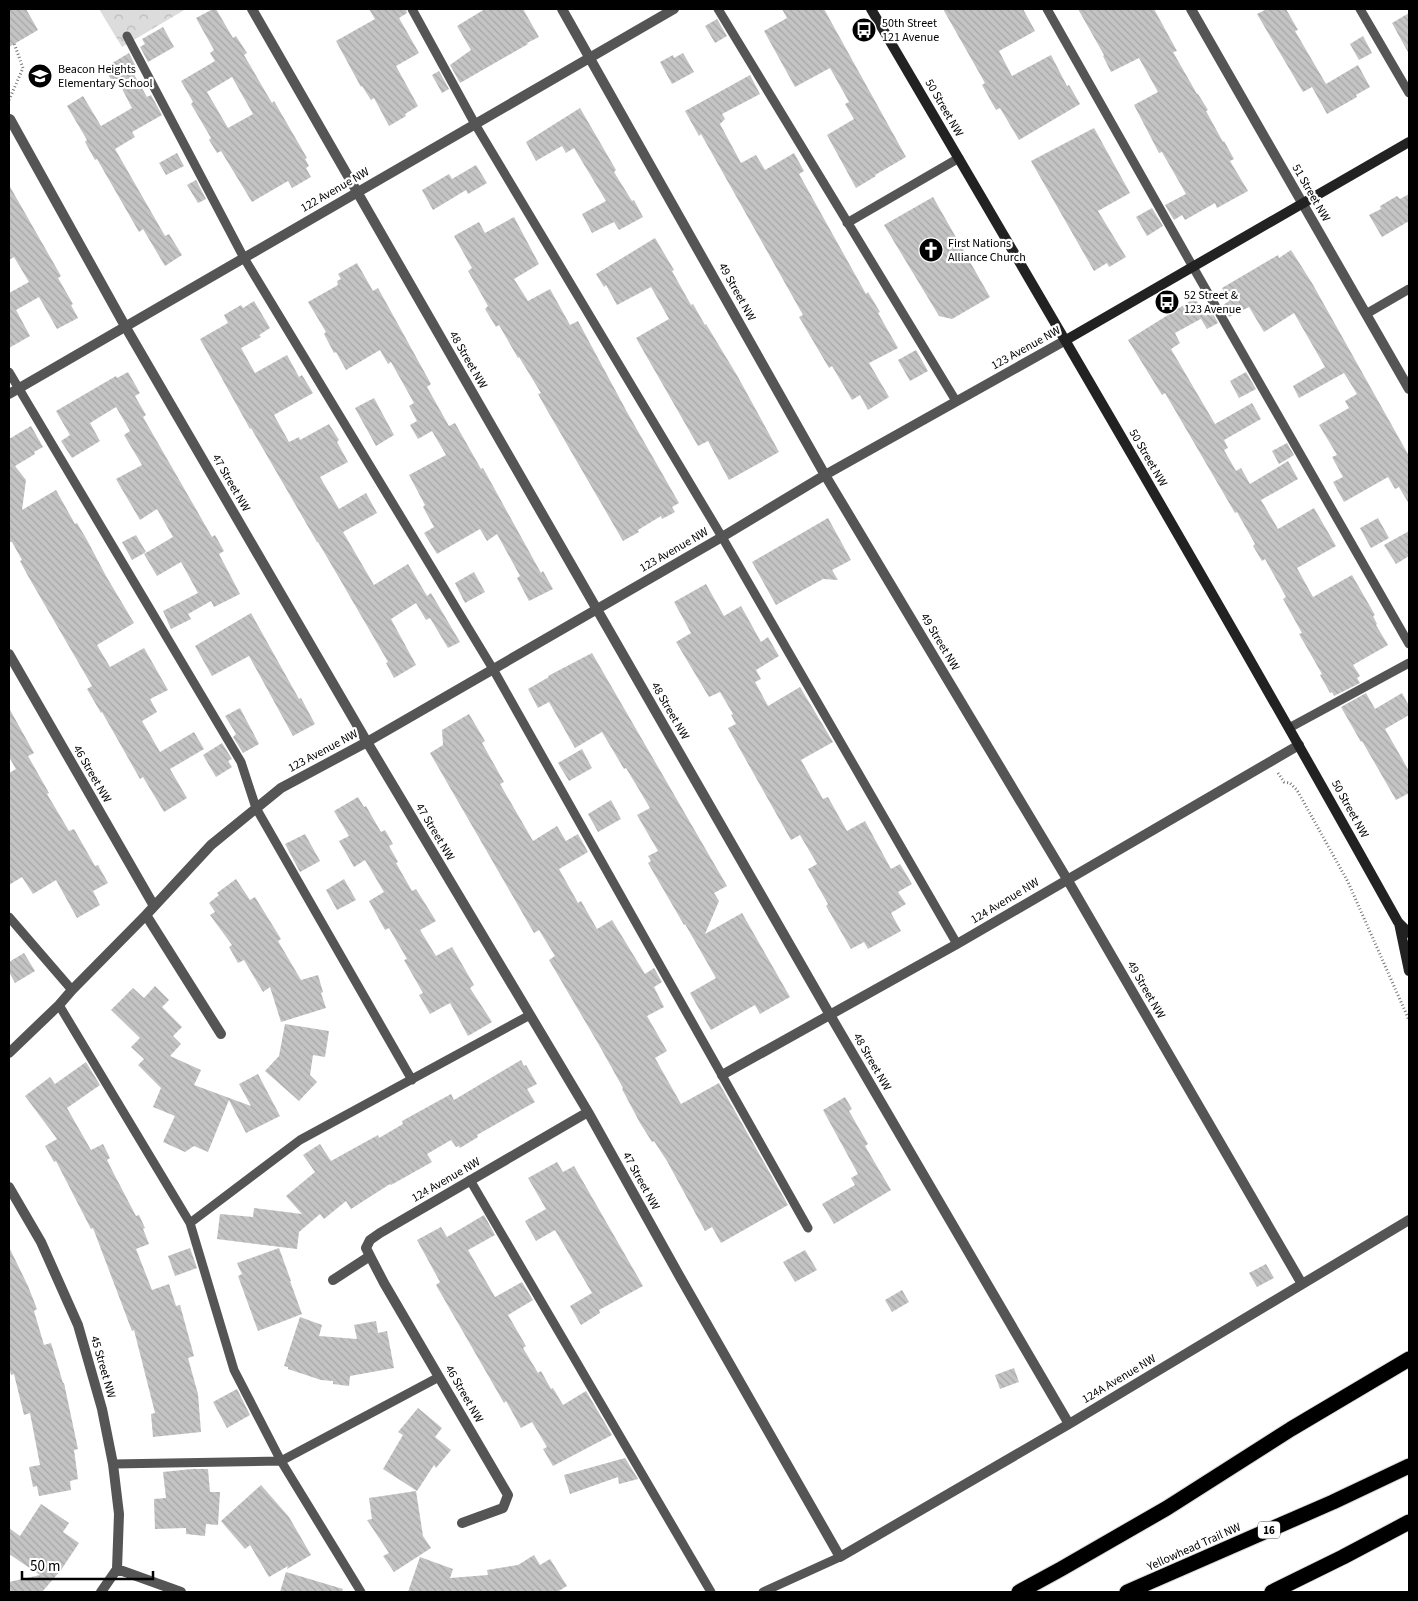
<svg xmlns="http://www.w3.org/2000/svg" width="1418" height="1601" font-family="'Source Sans 3',sans-serif">
<style>
.forest{fill:url(#forest-crowns)}
.building{fill:url(#building-back-hatch);fill-rule:evenodd}
.lines{fill:none;stroke-linecap:round;stroke-linejoin:round}
.highway-casing{stroke:#dbdbdb;stroke-width:17}
.path{stroke:#777;stroke-width:3;stroke-dasharray:1 2.5;stroke-linecap:butt}
.lane{stroke:#555;stroke-width:9}
.street{stroke:#555;stroke-width:10}
.secondary{stroke:#222;stroke-width:10}
.highway{stroke:#000;stroke-width:15}
.labels{text-anchor:middle;dominant-baseline:central;stroke-width:4.5;stroke-linejoin:round;paint-order:stroke}
.shield{fill:#fff;stroke:#4c4c4c;stroke-width:1}
.shield-label{font-size:11px;font-weight:bold;fill:#000}
.poi-label{font-size:12px;fill:#000;stroke:#fff;text-anchor:start}
.street-label{font-size:12px;fill:#000;stroke:#fff}
</style>
<defs>
<pattern id="forest-crowns" width="20" height="18" patternUnits="userSpaceOnUse" patternTransform="scale(1.25)"><rect width="20" height="18" fill="#dcdcdc"/><path d="M2 6a3 3 0 1 1 6 0M12 15a3 3 0 1 1 6 0" fill="none" stroke="#bbb"/></pattern>
<pattern id="building-back-hatch" width="6" height="6" patternUnits="userSpaceOnUse" patternTransform="scale(1.25)"><rect width="6" height="6" fill="#c4c4c4"/><path d="M-1 5l2 2M0 0l6 6M5-1l2 2" fill="none" stroke="#a7a7a7"/></pattern>
</defs>
<rect width="100%" height="100%" fill="#fff"/>
<path class="forest" d="M99,9H186L122,47Z"/>
<path class="building" d="M9,9H26L38,30L9,47Z
M213,9H216L233,38L236,36L247,53L244,55L272,103L274,101L307,158L305,159L309,166L306,168L311,177L292,188L288,181L252,202L221,151L217,153L209,140L211,138L191,104L193,102L181,81L215,61L210,53L214,50L196,18ZM232,77L253,114L228,128L207,92Z
M369,9H406L407,13L399,18L419,53L396,66L418,106L405,114L406,116L389,126L374,98L371,100L362,86L361,87L336,41L375,19Z
M485,9H523L539,37L527,43L528,44L460,83L450,65L471,50L457,26Z
M782,9H824L906,157L875,175L876,176L856,188L827,135L854,119L845,104L849,102L830,68L795,87L764,31L787,18Z
M943,9H1023L1035,31L999,51L1012,76L1051,55L1067,86L1069,85L1080,104L1019,140L1000,108L996,110L982,85L985,83Z
M1078,9H1154L1177,51L1173,52L1197,94H1198L1208,110L1206,111L1223,142L1224,141L1234,159L1230,161L1248,191L1217,208L1215,203L1185,220L1182,215L1174,220L1165,205L1186,194L1162,152L1159,153L1134,105L1158,92L1139,58L1111,72L1103,56L1104,55Z
M1267,9H1286L1298,30L1295,31L1326,84L1358,65L1370,87L1356,95L1357,97L1327,114L1312,87L1303,92L1257,14Z
M1409,13V54L1392,23Z
M717,19L727,36L715,43L705,26Z
M163,27L174,47L148,62L140,47L145,44L142,39Z
M1363,36L1372,53L1359,60L1350,44Z
M129,53L137,69L132,71L147,97L151,95L162,115L132,132L135,137L115,149L165,236L169,234L182,255L165,266L143,229L139,232L97,159L95,160L85,142L87,140L67,106L83,96L101,126L132,108L119,83L115,86L104,68Z
M683,53L694,72L672,84L660,62L673,55L674,58Z
M439,71L449,89L442,93L432,75Z
M750,75L760,94L722,114L725,119L720,124L741,163L756,155L765,170L794,153L804,171L799,174L866,294L868,292L880,312L878,313L898,348L869,363L889,397L868,410L860,395L852,400L832,366L829,368L799,317L803,315L701,134L699,136L685,111Z
M580,108L616,170L614,172L632,201L634,200L643,217L619,230L614,222L592,233L582,214L606,201L574,148L566,153L562,146L536,161L526,142Z
M1094,128L1130,193L1098,211L1126,257L1109,267L1107,263L1094,271L1031,161Z
M177,153L184,166L166,175L159,163Z
M476,165L487,183L468,194L466,190L433,210L422,190L449,174L452,179Z
M196,180L206,199L198,203L187,185Z
M9,185L61,276L58,278L73,304L71,305L78,318L57,329L39,297L16,310L30,336L9,348V293L29,282L14,257L9,260Z
M1409,194V221L1382,237L1369,215L1381,209L1380,206L1397,196L1400,199Z
M933,197L990,297L952,319L939,316L884,225Z
M1152,208L1163,226L1147,236L1136,217Z
M514,217L539,264L514,279L528,301L550,289L570,325L578,321L627,412L679,503L672,507L675,512L662,519L661,516L638,530L639,532L623,541L547,410L538,394L541,393L519,357L518,358L499,325L496,327L485,309L488,306L468,271L472,268L454,236L479,222L485,233Z
M655,238L674,270L672,271L691,305L693,304L705,325L706,324L738,377L779,452L729,480L708,441L698,446L636,338L669,319L651,287L617,305L606,285L604,287L596,274Z
M1291,250L1312,283L1409,456V504L1399,487L1395,489L1388,477L1344,502L1333,482L1343,477L1332,457L1337,455L1319,425L1349,408L1345,401L1357,394L1344,373L1299,398L1293,386L1325,367L1294,313L1264,332L1249,307L1229,317L1222,306L1229,301L1222,288L1278,255L1279,258Z
M357,263L373,291L378,288L431,384L427,387L449,426L455,423L481,469L483,468L541,573L543,571L553,589L529,601L517,578L520,576L497,534L487,541L480,529L437,554L424,533L434,527L423,507L425,505L409,475L446,455L432,431L418,439L410,425L417,421L409,406L414,403L391,362L388,364L380,350L346,370L336,352L334,353L324,334L326,332L308,302L338,285L337,281L341,279L338,274Z
M1195,298L1206,316L1175,333L1180,343L1171,349L1215,424L1252,403L1261,419L1224,440L1228,448L1224,450L1236,471L1241,468L1250,484L1288,461L1298,479L1261,500L1278,529L1314,508L1336,546L1297,568L1313,597L1352,575L1375,615L1373,616L1377,624L1376,625L1388,645L1353,665L1360,676L1357,678L1360,683L1334,696L1332,692L1330,693L1320,675L1322,674L1299,634L1302,633L1283,599L1286,597L1265,559L1262,561L1253,546L1255,544L1237,512L1235,513L1165,393L1162,395L1128,340Z
M254,301L270,328L259,335L261,337L241,348L255,373L287,355L299,377L302,375L313,393L274,415L289,442L299,437L300,440L329,424L339,440L337,442L348,462L320,477L339,509L366,493L377,513L343,532L374,585L408,564L427,596L431,593L460,642L448,648L430,618L426,620L416,603L391,619L416,665L394,678L386,663L388,662L338,576L318,542H317L251,428L250,429L200,339L228,323L224,315L241,305L243,308Z
M1212,312L1218,323L1207,329L1201,319Z
M916,350L928,371L910,381L898,360Z
M128,372L140,393L135,396L146,415L143,417L212,537L215,535L224,551L219,554L240,594L214,607L211,601L188,614L191,619L171,629L163,611L198,593L181,562L157,576L144,554L173,537L157,509L140,520L116,479L142,465L124,435L130,431L116,407L90,423L100,441L72,458L61,441L70,435L56,411L116,376L117,378Z
M1246,372L1256,389L1239,398L1230,381Z
M374,398L394,435L376,446L355,408Z
M31,426L43,447L34,452L35,454L15,466L26,480L22,510L56,490L75,524L77,523L87,540L106,576L134,623L97,645L110,667L144,648L168,690L150,699L157,712L142,721L160,752L194,732L204,749L170,769L187,798L164,812L143,777L140,779L102,712L101,713L87,689L92,686L28,576L20,561L22,560L12,542H9V439Z
M1287,443L1294,455L1279,464L1272,451Z
M828,518L851,560L832,570L838,580L823,579L776,605L752,562Z
M1378,518L1389,538L1371,548L1360,528Z
M1409,531V556L1396,564L1384,545Z
M136,535L146,552L132,560L122,542Z
M474,572L485,592L465,603L455,583Z
M706,584L724,616L741,606L761,642L768,637L779,656L756,670L761,679L755,682L768,706L800,687L833,742L801,760L823,799L828,797L847,831L865,821L891,869L900,864L912,884L898,892L906,904L891,913L901,931L868,949L864,942L851,949L826,906L828,904L808,869L817,864L800,835L791,840L728,728L736,724L731,715L733,714L720,692L709,697L676,642L691,633L674,602Z
M251,613L299,699L301,698L315,724L293,736L249,656L212,676L195,646Z
M592,653L727,886L714,893L719,901L705,934L742,913L790,997L760,1014L755,1005L711,1030L690,993L716,978L685,924L684,925L648,863L651,861L648,856L658,851L637,815L650,808L626,768L624,769L602,732L575,748L549,702L538,708L528,689L549,677L548,676Z
M1366,693L1375,709L1402,693L1409,706V715L1385,729L1409,771V793L1396,800L1362,741L1361,742L1341,707Z
M9,708L34,753L28,756L49,793L47,794L69,831L74,829L95,866L98,865L108,883L93,891L100,905L77,918L56,880L33,894L22,877L9,885V773L16,769L9,757Z
M240,708L259,744L243,753L233,737L236,734L225,716Z
M469,714L485,741L482,743L504,782L500,784L533,841L557,826L566,841L578,834L588,852L559,869L578,903L581,901L597,929L612,920L645,974L654,968L662,982L654,987L664,1007L647,1016L667,1051L655,1058L681,1104L719,1083L788,1205L721,1243L712,1227L705,1231L667,1161L654,1141L652,1142L640,1123L622,1089L623,1088L599,1045L549,960L555,956L539,930L534,933L430,753L443,745L442,730Z
M222,743L232,759L228,761L232,767L216,777L203,755Z
M582,749L592,768L569,781L558,763Z
M358,797L364,807L366,806L381,832L385,830L393,844L389,846L398,862L396,863L412,891L416,889L436,921L420,930L436,956L452,947L474,985L470,988L492,1022L468,1036L450,1003L430,1014L419,995L423,993L404,960L407,959L389,928L385,930L369,901L384,892L365,860L354,867L339,841L349,836L334,811Z
M611,800L621,819L598,832L588,814Z
M305,834L320,861L300,872L285,844Z
M236,879L250,900L255,897L281,939L278,941L301,980L318,975L323,992L321,993L326,1008L281,1022L270,987L263,992L244,960L238,963L229,947L232,945L210,915L215,912L209,903L219,895L217,893Z
M344,879L356,900L337,910L326,890Z
M24,953L35,971L15,983L9,972V962Z
M155,986L169,1000L162,1007L182,1027L173,1036L181,1044L170,1056L201,1070L194,1085L251,1106L239,1084L258,1074L280,1116L246,1133L229,1100L208,1152L194,1146L185,1152L163,1142L175,1116L153,1107L161,1088L138,1065L144,1059L131,1047L140,1038L111,1010L133,988L144,998Z
M285,1024L329,1031L325,1057L313,1055L310,1075L317,1082L299,1101L265,1071L279,1056Z
M521,1060L524,1066L526,1065L537,1084L527,1089L535,1102L477,1135L478,1137L460,1148L459,1146L456,1147L451,1140L427,1154L432,1162L391,1185L390,1184L351,1209L346,1201L324,1219L320,1214L299,1232L297,1249L217,1239L220,1214L253,1217L254,1208L302,1214L286,1196L315,1172L303,1155L320,1144L331,1161L378,1135L379,1138L403,1124L402,1121L451,1094L454,1100Z
M86,1062L100,1085L67,1108L91,1150L103,1144L110,1158L107,1160L114,1174L136,1216L139,1215L145,1228L143,1229L149,1244L136,1249L152,1290L169,1284L176,1306L180,1305L194,1356L188,1358L198,1394L201,1432L153,1437L151,1414L155,1413L134,1330L132,1331L93,1228L91,1229L56,1161L54,1162L45,1146L57,1139L25,1096L50,1077L55,1084Z
M845,1097L852,1109L849,1111L868,1144L865,1146L891,1190L834,1224L822,1204L855,1185L851,1178L858,1174L823,1110Z
M557,1162L563,1172L574,1166L643,1286L599,1310L600,1313L581,1325L570,1306L592,1293L555,1230L536,1241L525,1221L546,1209L528,1178Z
M484,1215L495,1235L468,1250L495,1297L522,1282L533,1300L508,1315L526,1346L523,1348L538,1373L541,1371L551,1389L553,1388L563,1405L586,1391L612,1435L553,1466L543,1449L547,1447L532,1422L521,1428L506,1401L504,1403L436,1285L440,1282L417,1240L441,1227L447,1237Z
M9,1247L28,1286L37,1309L34,1311L44,1345L51,1343L63,1383H64L78,1449L74,1450L78,1479L70,1481L71,1490L39,1496L37,1486L33,1487L29,1467L40,1465L30,1413L24,1415L14,1374L11,1375L9,1368Z
M190,1248L197,1268L175,1276L168,1256Z
M279,1248L291,1281H290L302,1314L258,1331L238,1276L242,1274L237,1263Z
M805,1250L817,1270L795,1282L783,1262Z
M1266,1264L1274,1278L1257,1287L1249,1273Z
M902,1290L909,1302L892,1312L885,1300Z
M300,1317L322,1325L319,1336L357,1339L354,1325L376,1321L378,1333L387,1331L394,1368L350,1376L349,1386L333,1384V1381L321,1380L288,1369V1367L284,1366Z
M1014,1368L1019,1382L1000,1389L995,1375Z
M237,1389L250,1415L227,1428L213,1402Z
M418,1408L442,1428L435,1437L451,1450L436,1468L434,1465L417,1491L383,1469L403,1435L398,1432Z
M625,1458L638,1479L619,1484L618,1477L570,1494L564,1475Z
M192,1469H208L210,1492H220L218,1525L206,1524L205,1536L186,1534V1528L155,1529L154,1499L166,1498L163,1472Z
M261,1485L289,1517L311,1555L287,1569L288,1566L269,1577L250,1545L245,1549L221,1521Z
M416,1491L423,1536L431,1548L394,1572L383,1556L389,1553L367,1520L372,1519L369,1498Z
M41,1504L69,1523L63,1532L79,1543L61,1570L42,1592H9V1582L40,1575L9,1554V1528L20,1536Z
M534,1555L540,1565L550,1559L567,1586L557,1592H408L420,1557L453,1569L450,1578L488,1575L487,1570L518,1565Z
M286,1572L343,1589L342,1592H280Z"/>
<g class="lines">
<defs>
<path id="highway" d="M1019,1592L1061,1569L1167,1508L1291,1429L1409,1359
M1127,1592L1333,1502L1409,1466
M1272,1592L1343,1557L1409,1522"/>
</defs>
<use href="#highway" class="highway-casing"/>
<path class="path" d="M9,100L23,68L14,43
M1278,773L1284,782L1290,783L1297,790L1348,882L1409,1020"/>
<path class="lane" d="M412,9L475,124L722,537L957,944
M718,9L956,401
M1047,9L1193,267L1409,644
M1360,9L1409,93
M127,36L244,258L493,669L808,1228
M847,223L959,158
M1366,314L1409,289
M9,372L241,762L256,808L412,1080
M1289,728L1409,663
M9,917L72,990
M59,1005L190,1223L234,1370L281,1461L361,1592
M470,1180L711,1592
M190,1223L300,1140L530,1015
M113,1464L281,1461L439,1377
M763,1592L840,1557"/>
<path class="street" d="M252,9L830,1015L1069,1424
M562,9L825,475L1067,879L1302,1284
M1191,9L1409,389
M10,119L125,326L367,742L588,1112L680,1277L840,1557L1069,1424L1409,1220
M9,394L674,9
M9,654L154,906
M146,915L221,1034
M9,1053L59,1005L72,990L146,915L211,845L281,788L367,742L722,537L825,475L1066,340
M722,1075L957,944L1299,745
M9,1187L41,1242L78,1325L102,1409L113,1464L119,1514L117,1569
M370,1256L384,1283L508,1495L503,1508L462,1523
M333,1280L370,1256L366,1248L370,1240L380,1233L588,1112
M101,1592L117,1569L181,1592"/>
<path class="secondary" d="M871,9C1049,312 1227,615 1398,922L1409,933
M1066,340L1409,142
M1399,923L1409,971"/>
<use href="#highway" class="highway"/>
</g>
<defs>
<symbol id="bus-disc" viewBox="-11 -11 22 22"><circle r="9.5" fill="#000" stroke="#fff"/><path d="M-5-6H5V4H4V6H2V4H-2V6H-4V4H-5ZM-3.5-4V0h7V-4ZM-3.5 1.2v1.5H-2V1.2ZM2 1.2v1.5H3.5V1.2Z" fill="#fff"/></symbol>
<symbol id="school-disc" viewBox="-11 -11 22 22"><circle r="9.5" fill="#000" stroke="#fff"/><path d="M0-5L7-2L0 1L-7-2ZM-4 1L0 2.5L4 1V4Q0 6-4 4Z" fill="#fff"/></symbol>
<symbol id="church-disc" viewBox="-11 -11 22 22"><circle r="9.5" fill="#000" stroke="#fff"/><path d="M-1.2-6h2.4v3.5h3.3v2.4h-3.3V6h-2.4V-.1h-3.3v-2.4h3.3Z" fill="#fff"/></symbol>
</defs>
<g fill-rule="evenodd">
<use href="#bus-disc" x="850" y="16" width="28" height="28"/>
<use href="#school-disc" x="26" y="62" width="28" height="28"/>
<use href="#church-disc" x="917" y="236" width="28" height="28"/>
<use href="#bus-disc" x="1153" y="288" width="28" height="28"/>
</g>
<g class="labels">
<rect class="shield" x="1258" y="1521.5" width="22" height="17" rx="4"/>
<g class="shield-label">
<text x="1269" y="1530">16</text>
</g>
<g class="poi-label">
<text x="882" y="23">50th Street<tspan x="882" dy="14">121 Avenue</tspan></text>
<text x="58" y="69">Beacon Heights<tspan x="58" dy="14">Elementary School</tspan></text>
<text x="948" y="243">First Nations<tspan x="948" dy="14">Alliance Church</tspan></text>
<text x="1184" y="295">52 Street &amp;<tspan x="1184" dy="14">123 Avenue</tspan></text>
</g>
<g class="street-label">
<text transform="translate(944 108) rotate(60)">50 Street NW</text>
<text transform="translate(335 190) rotate(-30)">122 Avenue NW</text>
<text transform="translate(1311 193) rotate(60)">51 Street NW</text>
<text transform="translate(737 292) rotate(61)">49 Street NW</text>
<text transform="translate(1026 348) rotate(-29)">123 Avenue NW</text>
<text transform="translate(468 360) rotate(60)">48 Street NW</text>
<text transform="translate(1148 458) rotate(60)">50 Street NW</text>
<text transform="translate(231 483) rotate(60)">47 Street NW</text>
<text transform="translate(674 550) rotate(-30)">123 Avenue NW</text>
<text transform="translate(940 642) rotate(59)">49 Street NW</text>
<text transform="translate(670 711) rotate(60)">48 Street NW</text>
<text transform="translate(323 751) rotate(-28)">123 Avenue NW</text>
<text transform="translate(92 774) rotate(60)">46 Street NW</text>
<text transform="translate(1350 809) rotate(61)">50 Street NW</text>
<text transform="translate(435 832) rotate(59)">47 Street NW</text>
<text transform="translate(1005 901) rotate(-31)">124 Avenue NW</text>
<text transform="translate(1146 990) rotate(60)">49 Street NW</text>
<text transform="translate(872 1062) rotate(60)">48 Street NW</text>
<text transform="translate(446 1180) rotate(-30)">124 Avenue NW</text>
<text transform="translate(641 1181) rotate(61)">47 Street NW</text>
<text transform="translate(103 1367) rotate(74)">45 Street NW</text>
<text transform="translate(1119 1379) rotate(-31)">124A Avenue NW</text>
<text transform="translate(464 1394) rotate(60)">46 Street NW</text>
<text transform="translate(1194 1547) rotate(-24)">Yellowhead Trail NW</text>
</g>
</g>
<rect width="1418" height="1601" fill="none" stroke="#000000" stroke-width="20"/>
<path d="M22 1571v8h131v-8" fill="none" stroke="#000000" stroke-width="2.5"/>
<text x="30" y="1571" font-size="15" fill="#000000" stroke="#ffffff" stroke-width="4" paint-order="stroke">50 m</text>
</svg>
